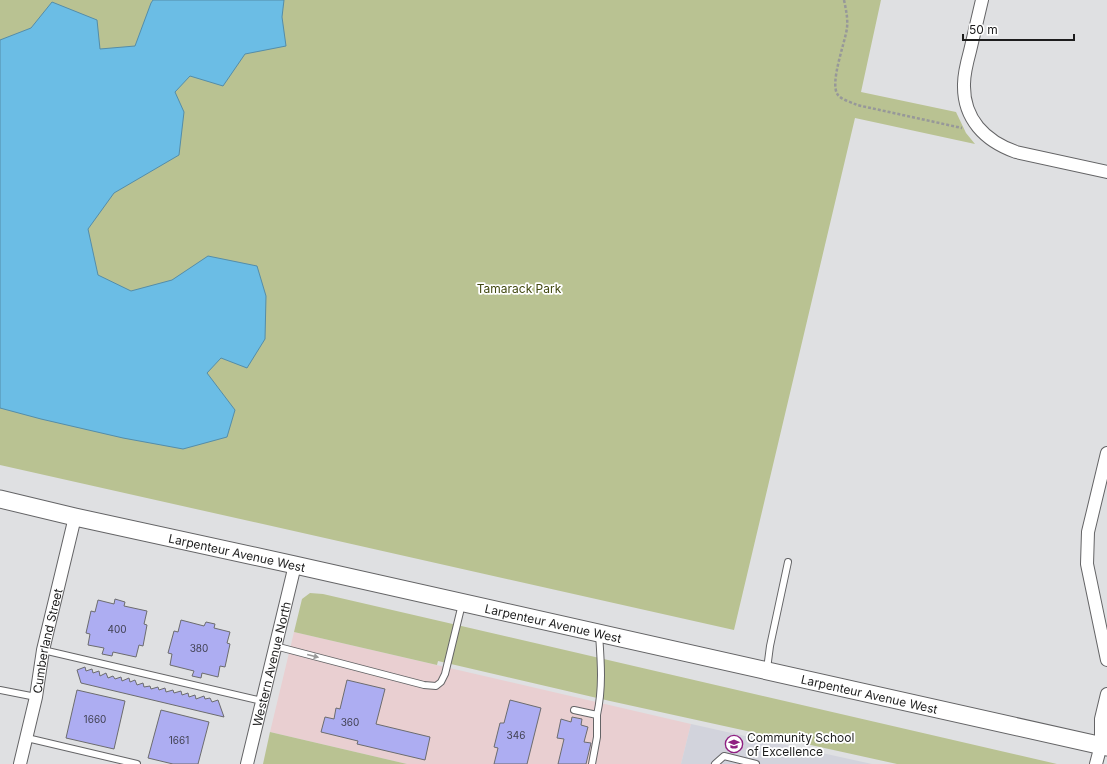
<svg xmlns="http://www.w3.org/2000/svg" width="1107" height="764" font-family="Inter,sans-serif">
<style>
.commercial{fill:#e9cfd1}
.built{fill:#d2d3dc}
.green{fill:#b9c292}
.water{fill:#6bbde5;stroke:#548da9}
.building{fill:#adadf2;stroke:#6c6c6e}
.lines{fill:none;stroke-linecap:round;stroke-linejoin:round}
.service-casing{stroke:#646466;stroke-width:8}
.minor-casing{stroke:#646466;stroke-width:14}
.secondary-casing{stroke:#646466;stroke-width:19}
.path{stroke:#979899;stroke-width:2.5;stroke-dasharray:3 2;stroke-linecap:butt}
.service{stroke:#fff;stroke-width:6}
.minor{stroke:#fff;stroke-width:12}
.secondary{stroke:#fff;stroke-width:17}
.oneway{fill:#999}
.labels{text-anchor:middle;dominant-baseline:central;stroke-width:3.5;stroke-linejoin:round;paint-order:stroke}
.number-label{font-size:10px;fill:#414152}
.park-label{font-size:12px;fill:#424911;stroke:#fff}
.street-label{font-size:12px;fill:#1d1d1d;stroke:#fff}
.poi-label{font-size:12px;fill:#1d1d1d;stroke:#fff;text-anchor:start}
</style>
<rect width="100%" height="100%" fill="#dfe0e2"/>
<path class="commercial" d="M294,632L691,724L681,764H407L270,732Z"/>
<path class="built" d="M691,724L872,764H681Z"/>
<path class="green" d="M0,0H881L861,92L956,112L966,133L975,144L855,118L734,630L0,465Z
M310,593L323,594L1057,764H897L610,701L438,661L437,665L294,632L302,599Z
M270,732L407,764H263Z"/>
<path class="water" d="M153,0H284L282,17L286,46L245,54L223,86L190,76L175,92L184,112L179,155L114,193L88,229L98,275L131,291L172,280L208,256L257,266L266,296L265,339L247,368L221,358L207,373L235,410L227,437L183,449L123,438L41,419L0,408V40L31,28L52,2L97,20L100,49L135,46L151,3Z"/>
<path class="building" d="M115,599L125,602L124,606L147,611L144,624L147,625L143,646L139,645L136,657L113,652L112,656L102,654L104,648L88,645L90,634L86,633L91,611L95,612L98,600L114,604Z
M181,620L204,626L206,622L215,624L214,628L230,632L227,643L230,644L225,667L220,666L218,677L202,673L201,678L192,676L194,671L170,665L172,654L168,653L174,631L178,632Z
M85,667L86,671L92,669L93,673L99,671L100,676L106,673L108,678L113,676L115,679L121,677L122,681L129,678L130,682L135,680L137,685L143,683L144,687L150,686L151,689L158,687L159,690L165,688L166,692L173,690L174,693L181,691L182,695L188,693L189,697L195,695L196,699L204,696L205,699L210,698L212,702L218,700L224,717L81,683L77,670Z
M347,680L385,689L376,724L430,737L425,760L357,744L358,741L321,732L325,717L334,719L336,708L340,709Z
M77,690L125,701L114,749L66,738Z
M510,700L541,708L527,764H494L498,748L494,747L500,723H504Z
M161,710L209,722L198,764H173L148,758Z
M572,717L582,719L581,725L588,727L584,742L591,743L586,764H558L564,739L557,738L561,719L571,722Z"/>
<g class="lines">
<defs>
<path id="service" d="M275,646L424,685L436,686L441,682L445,674L462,604
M43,650L262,701
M767,669L770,646L788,562
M0,690L36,697
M574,710L597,715V737L592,764
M597,715C603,688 601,662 599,634
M27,738L137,764
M715,764L724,756L756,764"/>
<g id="minor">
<path d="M982,0C978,17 974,34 970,51C967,62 964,73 964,84C963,119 985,141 1016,152L1107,172"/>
<path d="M1107,453L1088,532L1087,564L1107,660"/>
<path id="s1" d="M20,764L36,697L43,650L75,517"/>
<path id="s2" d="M247,764L295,565"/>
<path d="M1096,764L1101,745V719L1107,694"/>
</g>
<g id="secondary">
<path id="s3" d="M0,499L75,517L295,565L1107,747"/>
</g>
</defs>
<use href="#service" class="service-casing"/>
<use href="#minor" class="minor-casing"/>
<use href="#secondary" class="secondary-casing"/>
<path class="path" d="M844,0C846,10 848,18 847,28C845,43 829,84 838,95C842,100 851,102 857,105L962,128"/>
<use href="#service" class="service"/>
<use href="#minor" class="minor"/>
<use href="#secondary" class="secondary"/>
</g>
<defs><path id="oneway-solid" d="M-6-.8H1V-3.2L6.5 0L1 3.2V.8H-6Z"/></defs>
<use class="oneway" href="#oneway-solid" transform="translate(313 656) rotate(14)"/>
<defs>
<symbol id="school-ring" viewBox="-11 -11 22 22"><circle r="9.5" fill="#fff" stroke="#8f1f81" stroke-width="1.5"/><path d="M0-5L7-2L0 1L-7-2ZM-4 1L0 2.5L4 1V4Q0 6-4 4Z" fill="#8f1f81"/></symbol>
</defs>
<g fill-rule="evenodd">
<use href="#school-ring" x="724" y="734" width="20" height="20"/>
</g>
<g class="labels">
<g class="number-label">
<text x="117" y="629">400</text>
<text x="199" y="648">380</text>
<text x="95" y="719">1660</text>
<text x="350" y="722">360</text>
<text x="516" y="735">346</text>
<text x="179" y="740">1661</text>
</g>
<g class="park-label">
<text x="519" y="288">Tamarack Park</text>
</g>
<g class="street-label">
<text stroke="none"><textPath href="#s3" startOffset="243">Larpenteur Avenue West</textPath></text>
<text stroke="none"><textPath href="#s3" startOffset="567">Larpenteur Avenue West</textPath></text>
<text stroke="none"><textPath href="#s1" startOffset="126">Cumberland Street</textPath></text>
<text stroke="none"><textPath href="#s2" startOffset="103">Western Avenue North</textPath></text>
<text stroke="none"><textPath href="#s3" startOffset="891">Larpenteur Avenue West</textPath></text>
</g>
<g class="poi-label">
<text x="747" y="737">Community School<tspan x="747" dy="14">of Excellence</tspan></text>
</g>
</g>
<path d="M963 34v6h111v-6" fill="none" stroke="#1d1d1d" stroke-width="2"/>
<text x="969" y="34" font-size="12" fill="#1d1d1d" stroke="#ffffff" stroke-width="3" paint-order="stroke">50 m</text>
</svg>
